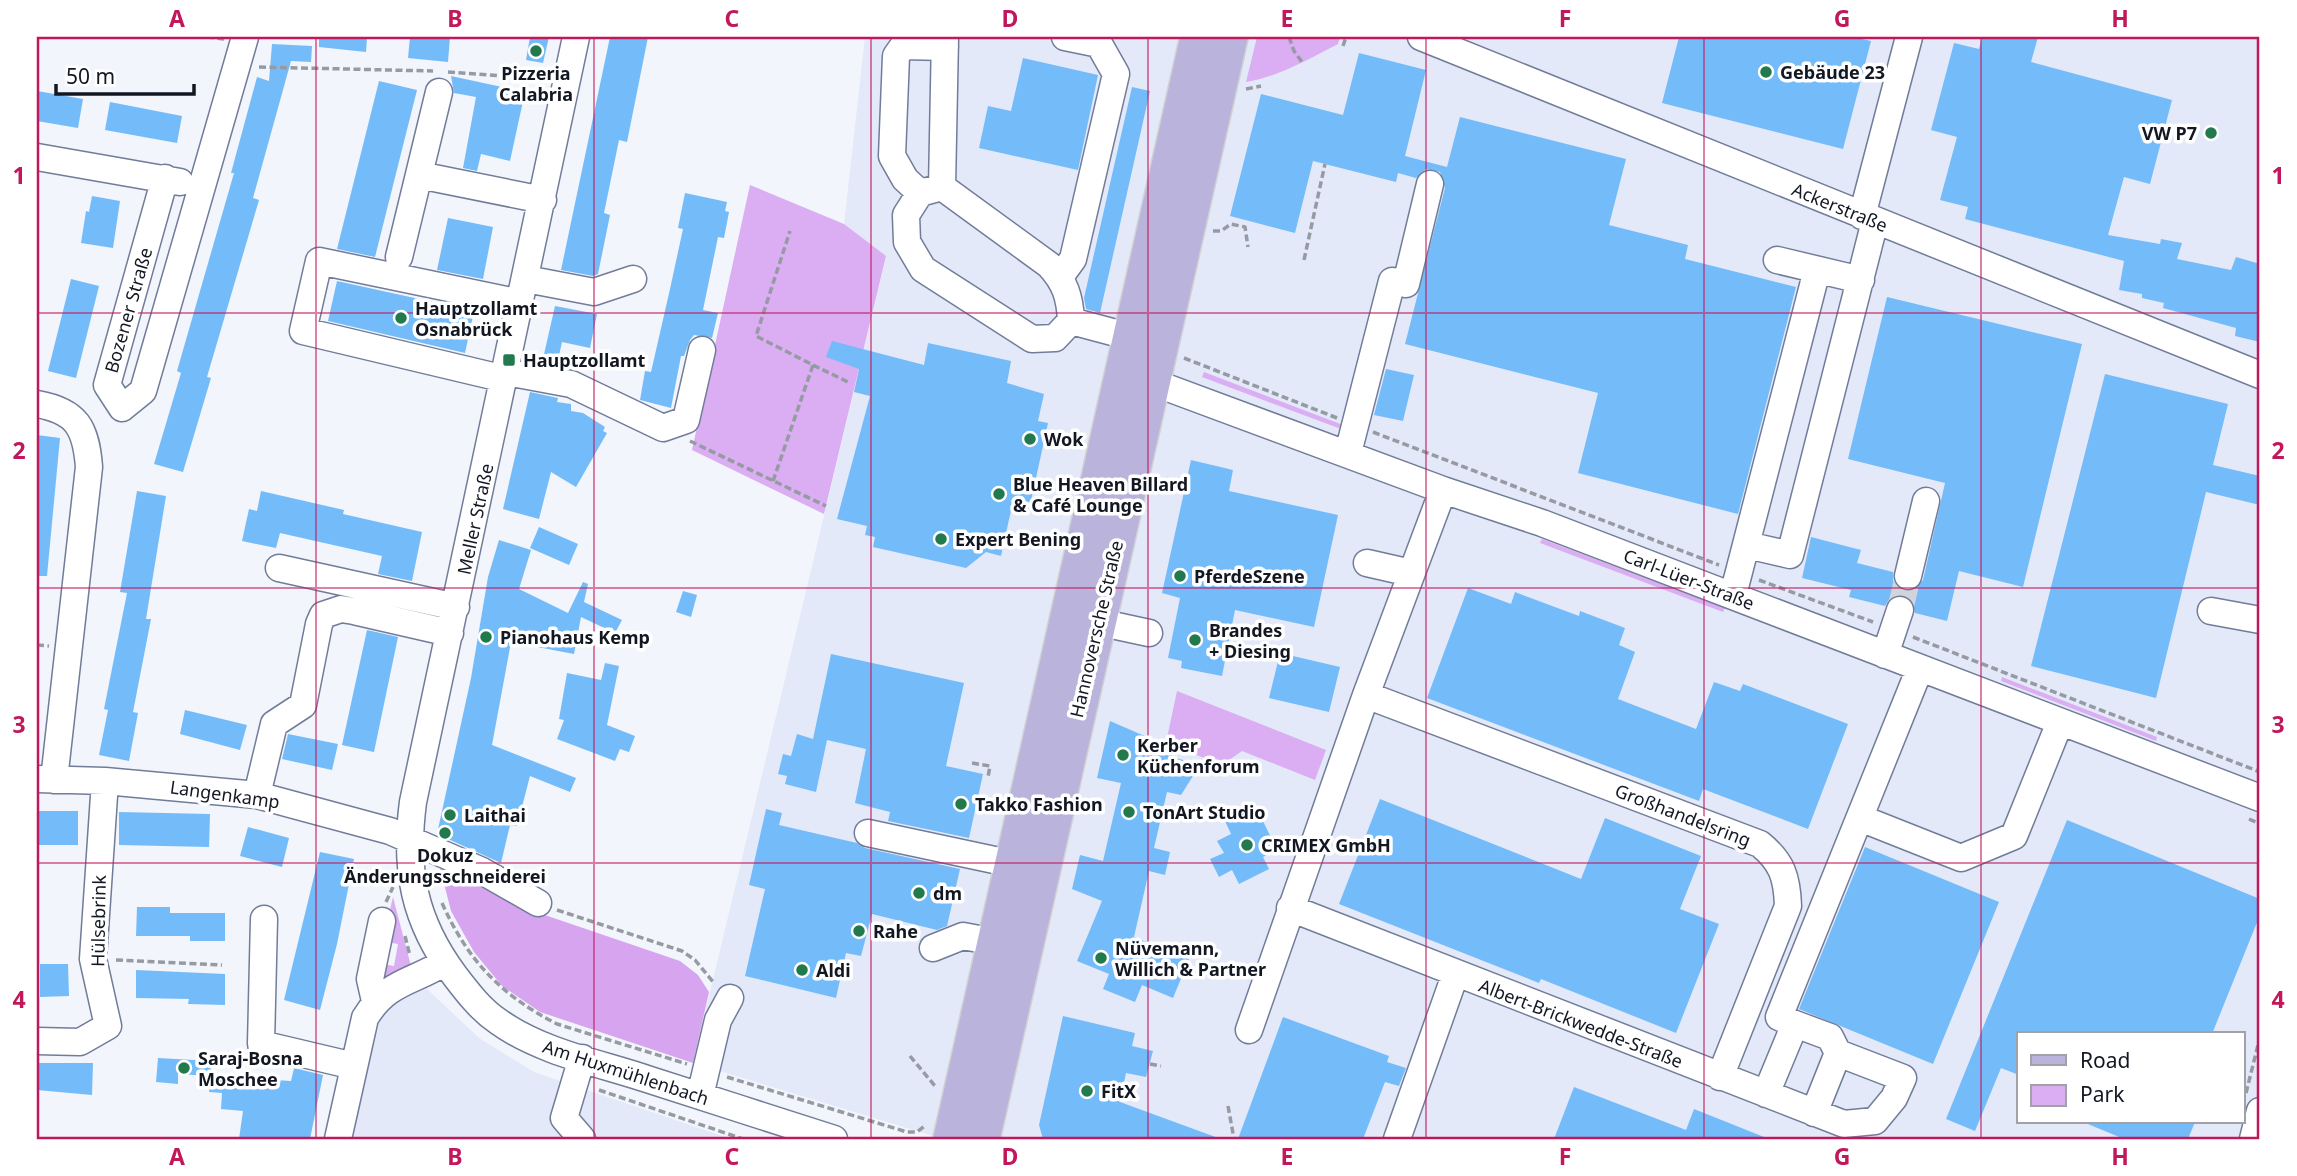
<svg xmlns="http://www.w3.org/2000/svg" width="2297" height="1176" font-family="'Noto Sans',sans-serif">
<style>
.built{fill:#e3e9f9;fill-rule:evenodd}
.green{fill:#dbadf2}
.forest{fill:#d7a5f0}
.building{fill:#74bbfa}
.lines{fill:none;stroke-linecap:round;stroke-linejoin:round}
.minor-tunnel{stroke:#d1d4da;stroke-width:26;stroke-dasharray:26 13;stroke-linecap:butt}
.minor-casing{stroke:#717c99;stroke-width:29}
.major-casing{stroke:#d0d1d3;stroke-width:38}
.path{stroke:#969aa2;stroke-width:3.5;stroke-dasharray:7 3.5;stroke-linecap:butt}
.minor{stroke:#fff;stroke-width:26}
.major{stroke:#bab3db;stroke-width:35}
.grid{fill:none;stroke:#c2185b;stroke-width:2;stroke-opacity:0.55}
.poi-dot{fill:#21794d;stroke:#fff;stroke-width:2.5}
.labels{text-anchor:middle;dominant-baseline:central;stroke-width:7;stroke-linejoin:round;paint-order:stroke}
.poi-label{font-size:18px;font-weight:bold;fill:#131722;stroke:#fff;text-anchor:start}
.street-label{font-size:18px;fill:#131722;stroke:#fff}
.neatline{fill:none;stroke:#c2185b;stroke-width:2.5}
.grid-label{font-size:23px;text-anchor:middle;font-weight:bold;fill:#c2185b}
</style>
<rect width="100%" height="100%" fill="#f2f5fb"/>
<path class="built" d="M865,37H2260V1139H943L693,1063L886,257L844,224ZM2019,1034H2243V1122H2019Z
M426,988L479,1038L534,1072L731,1139H351L380,1021L392,1001L409,990Z"/>
<path class="green" d="M1257,37H1340L1338,44C1309,59 1278,77 1246,82Z
M750,185L844,224L886,256L824,514L692,450Z
M1204,372L1343,425L1341,429L1202,377Z
M1542,539L1725,608L1723,612L1540,543Z
M2002,677L2157,737L2156,741L2001,681Z
M1177,691L1326,750L1315,780L1242,751L1222,765L1166,743Z
M393,897L411,966L384,979L381,973L382,964L394,966L398,944L387,942V922Z"/>
<path class="forest" d="M440,868L536,912L680,961L698,975L709,992L693,1063L540,1012L502,986L474,952L451,911Z"/>
<path class="building" d="M319,37H367L366,52L319,47Z
M410,37H450L448,62L408,58Z
M530,37H549L543,63L526,60Z
M610,37H648L627,142L619,140L604,213L610,215L598,274L593,276L561,270Z
M1679,37H1853L1871,41L1843,149L1662,103Z
M1982,37H2038L2031,62L2172,100L2150,184L2124,177L2108,235L2160,244L2161,239L2182,243L2177,259L2231,270L2236,257L2260,264V342L2235,336L2236,328L2163,308L2164,303L2142,298V294L2119,290L2124,261L1965,219L1968,207L1940,200L1957,137L1931,130L1954,43L1979,49Z
M272,44L312,46L311,62L291,61L253,198L259,200L207,377L211,378L183,472L154,464L181,373L177,371L234,173H231L257,77L269,81Z
M1359,53L1426,70L1405,156L1447,167L1460,117L1626,159L1609,225L1688,245L1685,259L1796,287L1738,514L1578,473L1598,393L1405,344L1445,188L1440,172L1426,169L1416,178L1398,173L1396,182L1313,161L1295,233L1230,216L1261,94L1343,115Z
M1023,58L1098,75L1078,170L979,148L988,106L1011,111Z
M451,76L525,92L510,161L481,154L477,171L463,168L476,97L454,93Z
M379,81L417,90L375,257L337,249Z
M1132,87L1150,91L1100,313L1086,309L1084,298Z
M37,91L83,99L78,128L37,121Z
M110,102L182,116L177,143L105,130Z
M685,193L727,202L725,211L729,212L724,238L718,237L703,310L718,313L712,338L694,335L690,340L684,356H681L671,408L640,400L645,371L651,372L670,289L683,229L678,228Z
M92,196L120,201L113,248L81,243L86,211L89,212Z
M448,218L493,227L483,279L437,270Z
M71,279L99,286L76,378L48,371Z
M337,281L474,311L465,353L328,321Z
M1887,297L2082,344L2023,587L1959,571L1947,621L1915,613L1912,600L1904,595L1890,598L1885,606L1849,597L1851,590L1802,578L1811,537L1861,550L1857,563L1893,572V581L1904,591H1913L1923,580L1945,483L1848,459Z
M555,306L597,314L590,348L562,342L557,365L542,363Z
M832,341L924,365L928,343L1011,361L1007,383L1044,394L1038,421L1048,423L1029,510L1012,506L1001,556L986,552L966,568L873,547L875,537L865,535L867,526L837,519L870,396L854,392L859,369L826,357Z
M1386,369L1414,375L1403,421L1374,415Z
M2105,374L2228,404L2213,465L2260,476V505L2206,492L2156,698L2031,666Z
M530,392L558,398L557,402L571,404V411L583,413L605,427L603,431L607,433L576,487L551,472L539,519L503,509Z
M37,435L60,438L47,576H37Z
M1191,460L1233,470L1229,491L1338,515L1314,627L1235,610L1222,676L1181,668L1182,661L1168,658L1180,598L1162,593Z
M137,491L166,496L146,619H151L133,712L138,713L129,761L99,755L108,710L104,709L127,593L120,592Z
M261,491L344,510L343,514L422,532L412,581L378,574L382,556L280,533L276,548L242,541L249,509L257,511Z
M539,527L578,544L569,565L530,548Z
M499,540L531,550L519,589L568,613L583,582L588,584L584,602L622,620L615,633L581,617L574,654L511,642L492,745L576,778L570,792L530,776L517,826L510,825L501,863L437,834L471,678L488,577Z
M1468,588L1511,604L1515,592L1579,616L1580,611L1625,628L1619,645L1635,652L1618,699L1696,729L1714,682L1740,691L1743,684L1848,724L1808,829L1703,789L1699,801L1427,698Z
M683,591L697,595L691,617L676,612Z
M367,630L398,637L374,752L342,745Z
M1280,653L1340,667L1329,712L1269,698Z
M831,654L964,683L946,766L983,774L969,838L888,821L890,812L855,803L866,749L827,740L816,792L785,784L787,776L778,774L783,754L791,756L797,734L813,739Z
M605,663L619,666L607,725L635,736L629,752L620,749L615,761L557,739L564,720L559,719L567,673L601,680Z
M185,710L247,725L240,750L180,734Z
M1110,721L1177,750L1175,758L1196,763L1193,776L1181,795L1167,792L1154,848L1170,852L1165,875L1149,871L1134,937L1189,959L1173,998L1142,985L1135,1002L1103,989L1109,974L1077,961L1102,901L1072,889L1080,855L1103,861L1121,783L1097,778Z
M288,734L338,744L332,770L282,759Z
M1380,799L1581,879L1605,818L1701,856L1680,909L1719,924L1676,1033L1541,979L1539,983L1339,904Z
M766,809L782,813L779,825L857,843L865,848L960,869L947,926L937,930L872,914L861,956L846,953L836,998L745,976L765,889L749,885Z
M37,811H78V845H37Z
M119,812L210,814L209,847L119,845Z
M1243,812L1247,818L1253,815L1256,822L1262,819L1277,850L1263,857L1269,869L1239,884L1232,870L1219,877L1210,859L1224,853L1217,841L1231,834L1225,821Z
M2067,820L2260,899V915L2212,1034H2019V1075L2001,1068L1975,1131L1946,1119Z
M248,827L289,838L282,867L240,856Z
M1865,847L1999,902L1933,1064L1799,1009Z
M320,852L354,859L337,944L320,1010L284,1000Z
M137,907H170V913H225V941H190V936H136Z
M40,964H68L69,996L40,997Z
M136,970L225,974V1005L188,1004L189,999L136,998Z
M1063,1016L1135,1033L1132,1046L1153,1051L1146,1077L1126,1073L1120,1102L1221,1139H1043L1039,1125Z
M1283,1017L1389,1056L1387,1062L1406,1068L1399,1086L1385,1082L1363,1139H1238Z
M158,1058L212,1061L211,1076L178,1074V1084L156,1082Z
M37,1063H93L92,1095L37,1090Z
M294,1068L323,1075L310,1139H239L243,1111L221,1109L222,1093L209,1092L211,1076L291,1081Z
M1574,1087L1686,1130L1694,1109L1769,1139H1554Z
M2083,1122H2195L2188,1139H2124Z"/>
<g class="lines">
<path class="minor-tunnel" d="M1900,610L1908,576"/>
<defs>
<path id="minor" d="M576,37L413,802C404,870 414,921 455,976C468,993 481,1010 499,1022C541,1052 599,1063 647,1079C709,1099 772,1119 834,1139
M1421,37L2260,375
M37,157L180,182
M419,175L543,200
M165,178L107,385L122,408L143,391L245,37
M942,187L1049,265C1065,282 1070,297 1071,321L1055,338L1032,339L923,269L907,242L906,215L920,193Z
M942,187L945,37
M920,193L905,179L892,156L896,56L903,46L945,47
M1862,216L1909,37
M399,257L439,92
M1777,260L1861,280
M1060,277L1073,259L1116,74L1099,44L1065,37
M526,279L594,292L633,279
M1071,321L1131,337
M1142,369L1152,382L1443,490L1542,523L2260,798
M507,372L571,384L663,428L686,420L702,350
M505,379L303,331L319,261L521,303
M37,404C77,411 86,428 89,467L54,780
M1348,453L1392,281L1406,284L1430,184
M1747,545L1790,555L1875,221
M1367,563L1411,573
M279,568L456,607
M1908,576L1926,501
M1733,595L1817,270
M2211,611L2260,620
M1098,622L1149,633
M1885,655L1900,610
M1366,695L1760,844C1782,862 1787,877 1788,906L1720,1077
M37,779L105,781L257,795L390,831L482,871L538,903
M257,795L274,724L303,705L319,624L323,615L341,609L354,611L450,633
M1860,818L1961,858L2014,836L2060,722
M868,833L1013,864
M1290,908L1844,1124L1875,1121L1894,1098L1903,1078L1838,1053L1830,1037L1795,1024
M264,919L261,1044L354,1066
M933,948L963,936L995,942
M375,1001L370,979L382,921
M1249,1030L1366,695L1443,490
M37,1041L80,1042L108,1026L93,959L105,781
M582,1058L564,1118L582,1139
M1766,1094L1795,1024L1779,1017L1920,668
M700,1096L718,1020L730,998
M1814,1113L1838,1053
M338,1139L365,1018C387,981 412,983 445,962
M1397,1139L1455,975
M2253,1139L2260,1111"/>
<path id="major" d="M951,1139L1198,37
M982,1139L1230,37"/>
</defs>
<use href="#minor" class="minor-casing"/>
<use href="#major" class="major-casing"/>
<path class="path" d="M207,37L224,39
M1289,37L1294,51L1302,62
M1343,46L1346,37
M259,67L433,71
M448,72L545,79
M1246,89L1261,86
M1213,231H1221L1231,224L1245,227L1248,247
M1304,260L1325,164
M1184,358L1337,418
M813,365L850,383
M1373,432L1719,565
M690,441L826,506
M773,481L813,365L756,336L790,231
M1759,580L1873,622
M1913,637L2260,772
M37,645L49,646
M972,763L990,766L988,777
M2249,819L2260,824
M386,902L393,887
M442,903C468,961 501,995 557,1024L687,1064
M557,910L682,951L695,960L714,983
M405,936L410,956
M116,960L222,965
M910,1056L935,1086
M1150,1064L1161,1066
M727,1077L907,1132H917L926,1125
M599,1090L743,1139
M2246,1093L2260,1037
M1228,1106L1234,1139"/>
<use href="#minor" class="minor"/>
<use href="#major" class="major"/>
</g>
<path class="grid" d="M316,37V1139M594,37V1139M871,37V1139M1148,37V1139M1426,37V1139M1704,37V1139M1981,37V1139M37,313H2260M37,588H2260M37,863H2260"/>
<g class="poi-dot">
<circle cx="536" cy="51" r="7"/>
<circle cx="1766" cy="72" r="7"/>
<circle cx="2211" cy="133" r="7"/>
<circle cx="401" cy="318" r="7"/>
<rect x="502" y="353" width="14" height="14" rx="3.5"/>
<circle cx="1030" cy="439" r="7"/>
<circle cx="999" cy="494" r="7"/>
<circle cx="941" cy="539" r="7"/>
<circle cx="1180" cy="576" r="7"/>
<circle cx="486" cy="637" r="7"/>
<circle cx="1195" cy="640" r="7"/>
<circle cx="1123" cy="755" r="7"/>
<circle cx="961" cy="804" r="7"/>
<circle cx="1129" cy="812" r="7"/>
<circle cx="450" cy="815" r="7"/>
<circle cx="445" cy="833" r="7"/>
<circle cx="1247" cy="845" r="7"/>
<circle cx="919" cy="893" r="7"/>
<circle cx="859" cy="931" r="7"/>
<circle cx="1101" cy="958" r="7"/>
<circle cx="802" cy="970" r="7"/>
<circle cx="184" cy="1068" r="7"/>
<circle cx="1087" cy="1091" r="7"/>
</g>
<g class="labels">
<g class="poi-label">
<text x="1780" y="72">Gebäude 23</text>
<text x="536" y="73" text-anchor="middle">Pizzeria<tspan x="536" dy="21">Calabria</tspan></text>
<text x="2197" y="133" text-anchor="end">VW P7</text>
<text x="415" y="308">Hauptzollamt<tspan x="415" dy="21">Osnabrück</tspan></text>
<text x="523" y="360">Hauptzollamt</text>
<text x="1044" y="439">Wok</text>
<text x="1013" y="484">Blue Heaven Billard<tspan x="1013" dy="21">&amp; Café Lounge</tspan></text>
<text x="955" y="539">Expert Bening</text>
<text x="1194" y="576">PferdeSzene</text>
<text x="1209" y="630">Brandes<tspan x="1209" dy="21">+ Diesing</tspan></text>
<text x="500" y="637">Pianohaus Kemp</text>
<text x="1137" y="745">Kerber<tspan x="1137" dy="21">Küchenforum</tspan></text>
<text x="975" y="804">Takko Fashion</text>
<text x="1143" y="812">TonArt Studio</text>
<text x="464" y="815">Laithai</text>
<text x="1261" y="845">CRIMEX GmbH</text>
<text x="445" y="855" text-anchor="middle">Dokuz<tspan x="445" dy="21">Änderungsschneiderei</tspan></text>
<text x="933" y="893">dm</text>
<text x="873" y="931">Rahe</text>
<text x="1115" y="948">Nüvemann,<tspan x="1115" dy="21">Willich &amp; Partner</tspan></text>
<text x="816" y="970">Aldi</text>
<text x="198" y="1058">Saraj-Bosna<tspan x="198" dy="21">Moschee</tspan></text>
<text x="1101" y="1091">FitX</text>
</g>
<g class="street-label">
<text transform="translate(1840 207) rotate(22)">Ackerstraße</text>
<text transform="translate(128 310) rotate(-74)">Bozener Straße</text>
<text transform="translate(475 519) rotate(-78)">Meller Straße</text>
<text transform="translate(1689 579) rotate(21)">Carl-Lüer-Straße</text>
<text transform="translate(1096 629) rotate(-77)">Hannoversche Straße</text>
<text transform="translate(225 794) rotate(8)">Langenkamp</text>
<text transform="translate(1683 815) rotate(21)">Großhandelsring</text>
<text transform="translate(98 921) rotate(-89)">Hülsebrink</text>
<text transform="translate(1581 1023) rotate(21)">Albert-Brickwedde-Straße</text>
<text transform="translate(626 1072) rotate(18)">Am Huxmühlenbach</text>
</g>
</g>
<rect width="2297" height="1176" fill="none" stroke="#ffffff" stroke-width="77"/>
<rect x="2017" y="1032" width="228" height="91" fill="#ffffff" stroke="#a1a2a7" stroke-width="2"/>
<rect x="2031" y="1055" width="35" height="10" fill="#bab3db" stroke="#a1a2a7" stroke-width="2"/>
<text x="2080" y="1068" font-size="21" fill="#131722">Road</text>
<rect x="2031" y="1085" width="35" height="21" fill="#dbadf2" stroke="#a1a2a7" stroke-width="2"/>
<text x="2080" y="1102" font-size="21" fill="#131722">Park</text>
<path d="M56 84v10h138v-10" fill="none" stroke="#131722" stroke-width="3.5"/>
<text x="66" y="84" font-size="21" fill="#131722" stroke="#ffffff" stroke-width="5" paint-order="stroke">50 m</text>
<rect x="38" y="38" width="2220" height="1100" class="neatline"/>
<g class="grid-label">
<text x="177" y="27">A</text>
<text x="455" y="27">B</text>
<text x="732" y="27">C</text>
<text x="1010" y="27">D</text>
<text x="1287" y="27">E</text>
<text x="1565" y="27">F</text>
<text x="1842" y="27">G</text>
<text x="2120" y="27">H</text>
<text x="19" y="184">1</text>
<text x="2278" y="184">1</text>
<text x="19" y="459">2</text>
<text x="2278" y="459">2</text>
<text x="19" y="733">3</text>
<text x="2278" y="733">3</text>
<text x="19" y="1008">4</text>
<text x="2278" y="1008">4</text>
<text x="177" y="1165">A</text>
<text x="455" y="1165">B</text>
<text x="732" y="1165">C</text>
<text x="1010" y="1165">D</text>
<text x="1287" y="1165">E</text>
<text x="1565" y="1165">F</text>
<text x="1842" y="1165">G</text>
<text x="2120" y="1165">H</text>
</g>
</svg>
